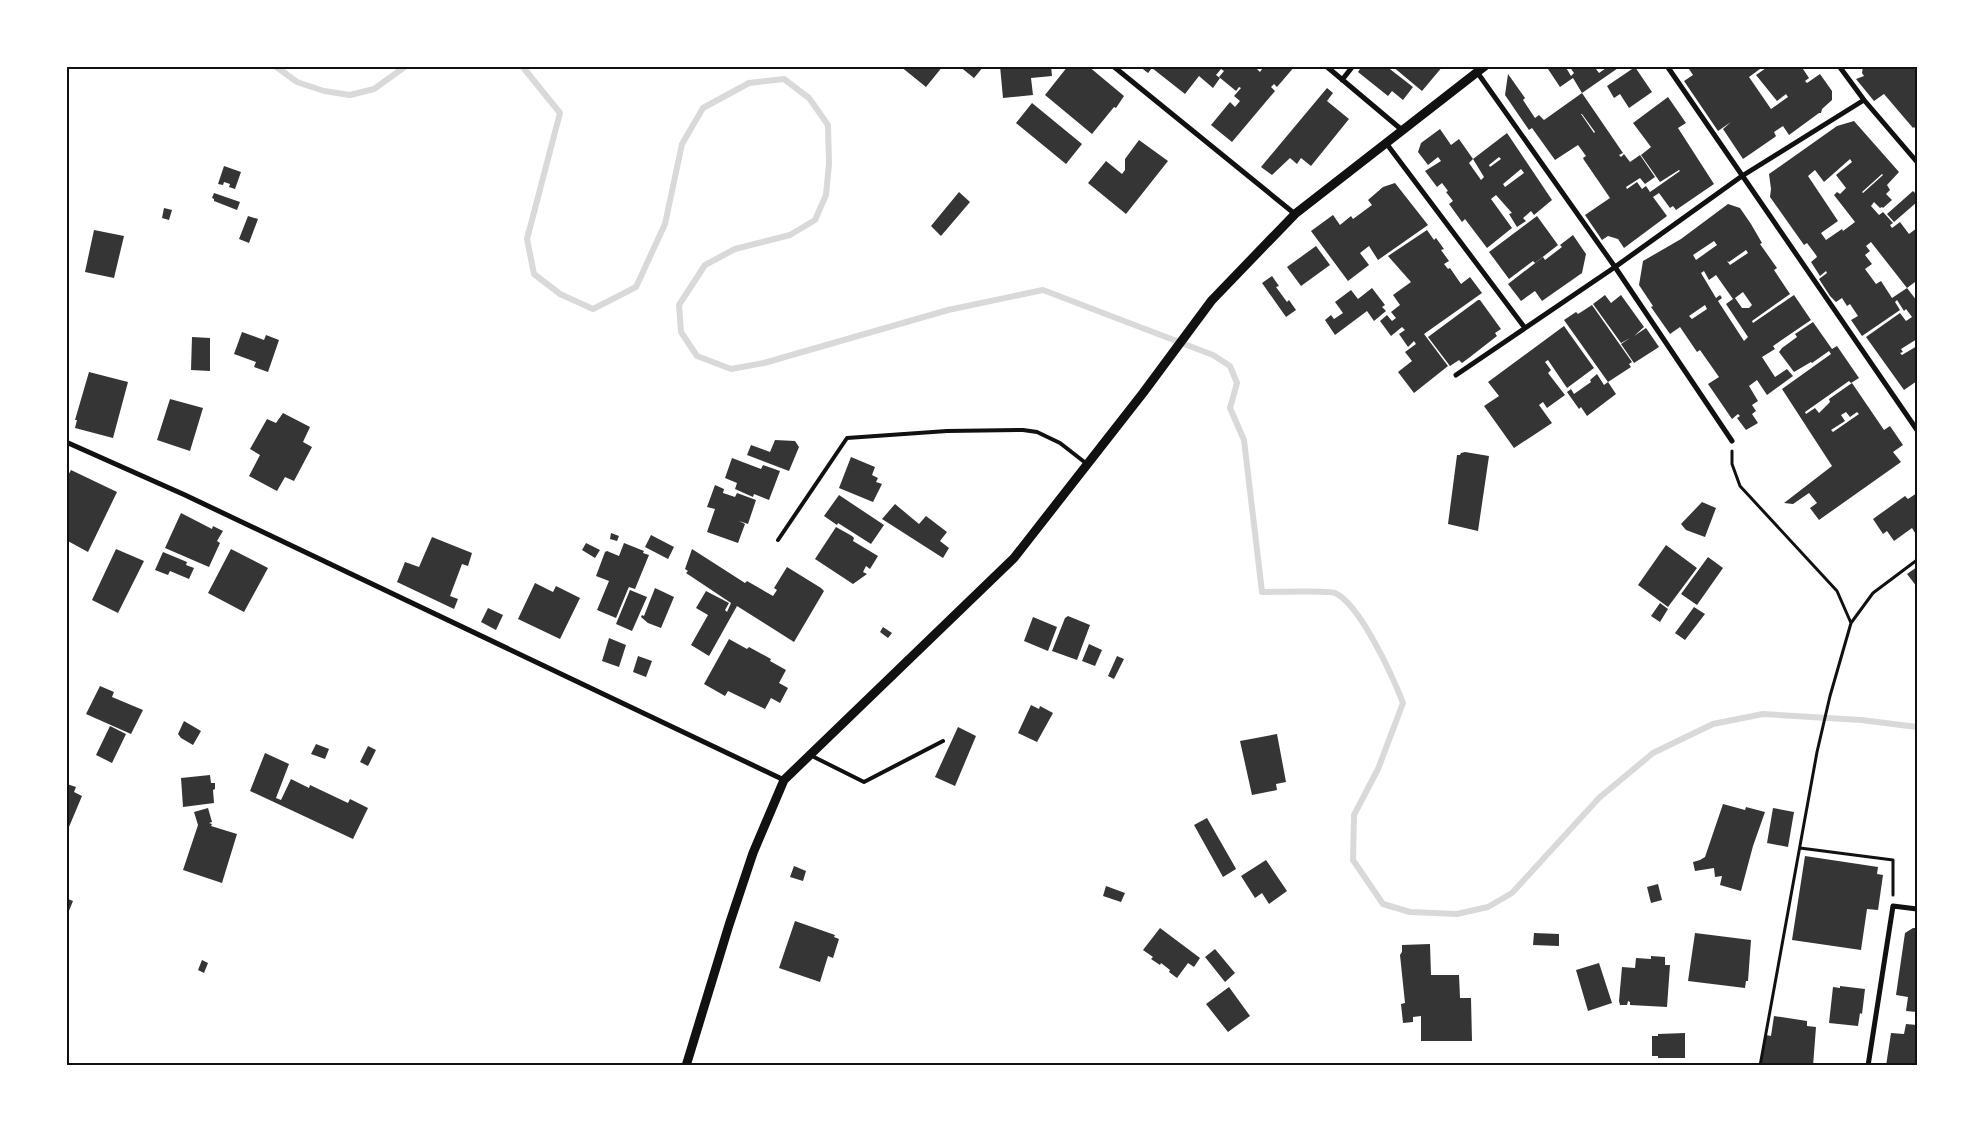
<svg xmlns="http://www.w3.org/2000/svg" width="1983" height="1132" font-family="'DM Sans',sans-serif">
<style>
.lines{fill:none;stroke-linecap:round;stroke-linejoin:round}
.stream{stroke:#d9d9d9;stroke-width:6}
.building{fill:#353535;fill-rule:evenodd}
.path{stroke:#111;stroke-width:3}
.service{stroke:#111;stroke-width:4}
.minor{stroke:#111;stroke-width:5}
.tertiary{stroke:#111;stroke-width:9}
.neatline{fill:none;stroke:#111;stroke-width:2}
</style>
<rect width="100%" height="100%" fill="#fff"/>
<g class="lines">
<path class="stream" d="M275,66L297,82L324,91L350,95L374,89L406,66
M522,66L560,113L527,239L534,274L560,294L593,309L636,287L665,224L682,144L703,108L749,83L784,79L809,98L828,125L829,164L826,195L815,220L790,235L735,249L705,265L679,305L681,332L697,356L731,369L764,363L948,310L1043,290L1213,355L1230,366L1237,383L1230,408L1244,440L1262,592C1275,592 1326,590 1335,593C1360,604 1393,677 1403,703L1378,769L1354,815L1353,860L1383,904L1410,912L1457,914L1488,907L1512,893L1599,798L1653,753L1713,724L1763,714L1861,720L1917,727"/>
</g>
<path class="building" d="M900,66H943L926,87Z
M959,66H984L974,78Z
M1000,66H1051L1052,76L1031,78L1033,95L1003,98Z
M1068,66H1088L1124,96L1116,108L1114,107L1092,134L1045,95Z
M1139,66H1204L1206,68L1208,66H1259L1257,69L1260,72L1264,66H1295L1277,87L1274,84L1271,87L1275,91L1232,142L1211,125L1230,102L1235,107L1240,101L1234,96L1241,88L1239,87L1236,91L1219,77L1224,71L1221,69L1216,75L1220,78L1213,88L1199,76L1185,94L1152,68L1148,73Z
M1362,66H1386L1413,87L1403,100L1392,91L1388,96L1358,72Z
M1392,66H1443L1422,91Z
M1546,66H1565L1571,76L1574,73L1569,66H1600L1596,69L1599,73L1609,66H1621L1582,93L1573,78L1560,87Z
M1687,66H1764L1749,77L1771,109L1788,97L1786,94L1777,101L1756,75L1769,66H1801L1809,78L1805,81L1807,83L1820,74L1832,91V100L1822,109L1821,113H1819L1789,135L1783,126L1774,132L1776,136L1775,137L1743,159L1723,129L1731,122L1718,131L1684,81L1693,75Z
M1863,66H1917V130L1914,127L1913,128L1884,94L1874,101L1856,79L1864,76L1862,73Z
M1635,67L1652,92L1629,108L1620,94L1614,98L1607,86Z
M1508,74L1525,98L1523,100L1535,118L1539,115L1544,120L1582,93L1623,153L1619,155L1621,157L1624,154L1630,162L1640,155L1655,177L1645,184L1640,178L1626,187L1627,189L1637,182L1642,189L1646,186L1650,192L1680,171L1679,170L1660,182L1641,155L1651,147L1633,123L1668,97L1686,123L1678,128L1714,184L1676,210L1673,206L1670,208L1659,193L1653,197L1667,216L1624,248L1618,239L1608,236L1602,240L1585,215L1610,198L1584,160L1583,158L1586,156L1578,145L1555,160L1532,128L1529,130L1505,95ZM1581,114H1582L1595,132L1594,133Z
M1327,88L1333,93L1327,101L1349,119L1311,166L1301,158L1297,164L1290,158L1272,175L1261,167Z
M1032,103L1082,144L1066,164L1016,123Z
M1854,121L1899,172L1887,185L1890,190L1886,194L1892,200L1883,208L1882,207L1880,208L1874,202L1871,206L1879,215L1883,212L1893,223L1890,225L1892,228L1900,222L1909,234L1917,228V284L1915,282L1907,288L1871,242L1866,246L1870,251L1865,255L1872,264L1865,269L1876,284L1881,281L1892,298L1907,288L1917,301V339L1901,349L1903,352L1900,353L1902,355L1917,346V381L1904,390L1866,337L1900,313L1906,321L1912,317L1906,309L1904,311L1897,300L1895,302L1900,310L1862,336L1851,320L1858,316L1850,304L1847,306L1842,298L1836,302L1830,296L1819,279L1827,273L1826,271L1820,276L1811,262L1817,257L1816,255L1807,243L1804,245L1770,197L1771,189L1769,174L1837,126ZM1850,159L1852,162L1836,175L1846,188L1840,194L1837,192L1834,195L1855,222L1843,231L1842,229L1826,240L1821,233L1838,221L1808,176L1815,170L1824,182ZM1882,174L1883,175L1863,193L1862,192Z
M1440,129L1451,145L1459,139L1473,159L1507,133L1552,200L1534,215L1531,211L1523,218L1526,221L1517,227L1509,214L1512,213L1496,195L1491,199L1512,228L1487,248L1465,219L1462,222L1449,204L1453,201L1446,192L1448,191L1442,183L1437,187L1425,171L1441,161L1438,157L1428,165L1418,152L1421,143ZM1499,157L1501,159L1490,167L1489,165ZM1473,159L1484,177L1481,180L1469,163ZM1521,169L1524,173L1505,187L1503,184Z
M1139,140L1168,161L1126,214L1088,183L1106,161L1122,174L1125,170V159Z
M224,166L241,172L235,189L229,187L230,184L224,182L223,185L218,184Z
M1395,183L1428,225L1378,260L1369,246L1360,253L1369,265L1348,281L1311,231L1333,215L1340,225L1351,216L1353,219L1372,205L1368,200L1383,187Z
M1913,191L1917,195V202L1894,222L1887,214Z
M959,192L970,202L941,236L931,226Z
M214,193L240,202L237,210L214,201V199L212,198Z
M1728,204L1740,208L1751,224L1762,243L1760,244L1777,268L1774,270L1790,294L1752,321L1753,323L1794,295L1811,320L1773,346L1775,349L1762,357L1775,377L1787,369L1793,376L1767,395L1757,380L1749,386L1758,401L1752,405L1756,411L1752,414L1758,423L1746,430L1737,418L1740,416L1738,414L1732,419L1708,384L1719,377L1700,350L1697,352L1680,327L1670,334L1651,307L1653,306L1639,285L1643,261L1681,239ZM1714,241L1717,245L1696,260L1693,255ZM1746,250L1748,253L1730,265L1727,261L1729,262ZM1704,271L1709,280L1716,275L1733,299L1726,304L1748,337L1744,341L1718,301L1722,298L1720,295L1716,298L1701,273ZM1743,292L1752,305L1749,308H1742L1735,298ZM1705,305L1707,309L1692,319L1689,316Z
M164,208L172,210L169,220L162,218Z
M248,216L258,219L249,243L239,239Z
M1537,216L1558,245L1535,263L1533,261L1509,279L1489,252Z
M94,230L124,236L114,278L85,272Z
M1427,230L1434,240L1436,238L1444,249L1441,250L1449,261L1444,264L1448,269L1450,268L1461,284L1470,277L1482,293L1424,334L1448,366L1414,393L1398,372L1412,361L1405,352L1416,344L1414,341L1408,347L1399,334L1405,330L1402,327L1391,336L1380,321L1387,315L1392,321L1396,318L1391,312L1400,305L1393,295L1411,282L1388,256Z
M1573,235L1586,254L1582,273L1542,301L1535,291L1521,301L1508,284L1543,257L1545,260L1562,247L1560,245Z
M1316,246L1330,265L1301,286L1287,267Z
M1272,276L1279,286L1276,287L1287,302L1289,300L1296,310L1286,317L1262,283Z
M1372,288L1385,305L1382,307L1386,311L1374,321L1367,311L1335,335L1325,320L1331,315L1334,319L1343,313L1335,302L1351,290L1358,299Z
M1605,295L1611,303L1621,295L1644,327L1634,336L1646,328L1659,347L1634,363L1621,344L1630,338L1621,343L1593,304Z
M1478,300H1480L1501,329L1495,333L1497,336L1470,357L1462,363L1459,360L1450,366L1428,337Z
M1592,305L1632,362L1629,364L1631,367L1608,382L1616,394L1587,416L1581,407L1579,409L1567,392L1571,389L1574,394L1591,382L1590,380L1597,374L1604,385L1608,382L1564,320L1576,312L1578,314Z
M1813,322L1832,349L1837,346L1859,378L1851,383L1849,381L1805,412L1806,414L1815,408L1819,413L1830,402L1829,399L1852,383L1884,430L1890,426L1903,445L1893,452L1901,462L1819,520L1810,508L1817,503L1809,493L1793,504L1784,503L1832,466L1782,389L1831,354L1829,351L1812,363L1811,362L1794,372L1779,352L1782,348L1797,337L1795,334ZM1846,412L1850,417L1857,412L1859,414L1833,432L1831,430L1845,421L1841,415Z
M1564,326L1594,368L1567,388L1548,360L1545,362L1551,370L1548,373L1565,395L1547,408L1543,402L1539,405L1552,423L1514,448L1484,406L1499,396L1488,382Z
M242,332L264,340L266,335L279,340L268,372L254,367L256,362L234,354Z
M192,337L210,338V371L191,370Z
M89,372L128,382L113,438L75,428L77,420H75Z
M170,399L203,408L190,451L157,440Z
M283,413L310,427L303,442L312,447L294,481L285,477L277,491L249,476L260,455L250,449L267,419L276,423Z
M775,440L795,441L799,447L789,471L747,455L751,445L770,452Z
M1465,452L1489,456L1478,531L1448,524L1457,455H1460L1461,453Z
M851,457L875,467L872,475L878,478L876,482L882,484L873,502L839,488Z
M732,458L761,469L763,465L780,471L769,500L754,494L753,497L735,489L737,483L725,478Z
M71,470L117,492L88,552L66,540V479Z
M715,485L724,489L723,493L735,497L737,493L756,500L748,524L739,521L745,524L738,543L707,532L715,509L707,507Z
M1917,493V536L1912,528L1894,541L1887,531L1883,534L1873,519L1905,496L1908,499Z
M839,495L884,525L871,544L838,523L837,525L824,516Z
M1702,502L1716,508L1705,537L1686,530L1681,524Z
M895,504L919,524L926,516L947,532L940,541L949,548L943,558L882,519Z
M181,513L212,529L213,526L223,531L217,541L220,543L209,567L165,548Z
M836,527L852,536L854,538L853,541L878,556L870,569L866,566L863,572L867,574L853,584L815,559Z
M611,533L619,536L617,541L610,539Z
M651,535L674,547L668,559L645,547Z
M432,537L472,553L468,566L462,564L450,596L458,599L454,609L397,582L405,562L419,567Z
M586,543L600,550L595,558L582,550Z
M624,543L644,551L643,553L649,555L635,589L629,587L628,589L616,618L597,610L609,581L596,576L605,552L607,551L619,556Z
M1666,545L1697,568L1668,607L1638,585Z
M116,549L144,561L118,613L92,600Z
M231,549L268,568L244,612L208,593Z
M692,549L745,583L747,581L773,596L777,590L774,588L787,567L821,588L824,591L794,642L737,606L709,656L691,645L708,615L696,608L706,591L729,603L725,610L727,612L731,603L686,573L688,571L685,569Z
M163,552L187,562L186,565L194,568L189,579L170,571L168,575L155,570Z
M1708,557L1723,568L1697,605L1681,594Z
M1917,567V587L1907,574Z
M535,583L553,592L556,586L580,598L560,639L518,619Z
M655,588L674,597L661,628L648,623L641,617L642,615L644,616Z
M630,590L647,597L632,631L616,624Z
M1660,603L1668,609L1660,622L1651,616Z
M1694,607L1705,614L1685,640L1675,633Z
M488,608L503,615L496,630L481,622Z
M1068,616L1090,625L1077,660L1052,651L1065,618Z
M1033,617L1057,627L1048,651L1024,641Z
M883,627L892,633L888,638L880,632Z
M609,638L626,645L619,667L602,661Z
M729,639L747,649L749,647L771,659L770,661L786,670L779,683L788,688L780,703L771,698L765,709L728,691L725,696L704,684Z
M1089,644L1102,650L1095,666L1082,661Z
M638,656L652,661L646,677L633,672Z
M1117,656L1124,659L1114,679L1108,676Z
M100,686L114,692L112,697L143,710L131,734L86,714Z
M1031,705L1039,709L1040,706L1053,713L1037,742L1018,733Z
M184,721L201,731L193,745L181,738L178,734Z
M110,726L126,734L112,763L96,755Z
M958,727L976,736L955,786L935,777Z
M1277,734L1286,782L1276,784L1277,790L1252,795L1240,741Z
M316,744L329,749L325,759L311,754Z
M368,746L376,750L368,766L360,762Z
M265,753L289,764L276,798L281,800L291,779L309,788L310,785L348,803L350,799L368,808L353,839L250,791Z
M210,775L211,783H215V789L213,790L214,803L183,807L181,778Z
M67,784L76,787L74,792L82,796L69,827L66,826Z
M1723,804L1745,810L1746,807L1765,812L1753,846L1741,891L1720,885L1722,876L1715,877L1714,868L1695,871L1693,862L1700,860L1705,857Z
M208,808L212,822L209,823L212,824L211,826L237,834L222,883L183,870L198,825L194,812Z
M1773,808L1794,812L1788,847L1767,843Z
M1207,818L1235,867L1236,869L1223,877L1194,825Z
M1805,856L1878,867L1877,874L1883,875L1878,910L1867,909L1861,950L1792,940Z
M1266,860L1287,891L1269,904L1262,893L1255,898L1241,876Z
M794,866L806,871L803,881L790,877Z
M1658,884L1662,900L1651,903L1647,887Z
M1106,886L1125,893L1121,902L1103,896Z
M68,899L73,901L66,918V904Z
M795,921L835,935L834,937L839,939L833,958L828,956L820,982L779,968Z
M1160,928L1200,958L1194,967L1188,963L1177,978L1169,972L1170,970L1161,963L1160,965L1151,959L1153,957L1143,950Z
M1913,928H1917V1012L1906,1011L1908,997L1896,995L1905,933Z
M1534,933L1559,934V946L1533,945Z
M1695,933L1751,940L1748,981H1746L1745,988L1688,981Z
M1430,944L1431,975H1459L1460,998H1471L1472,1041H1421V1016L1413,1017V1022L1403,1023L1401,1004L1405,1003L1400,955L1402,952V945Z
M1215,949L1235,973L1225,982L1205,957Z
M1651,956L1665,957V965H1670L1667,1007L1630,1005V1002L1628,1001L1627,1005H1620L1619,1001L1622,967L1635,968L1636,958L1651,959Z
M202,960L208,963L204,973L198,970Z
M1599,963L1612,1003L1588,1011L1576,970Z
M1840,986L1865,989L1862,1014L1860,1013L1858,1026L1829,1023L1833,987L1840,988Z
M1229,987L1250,1016L1228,1032L1206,1004Z
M1774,1016L1807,1021V1026L1816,1027L1813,1066H1759L1766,1035L1771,1036Z
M1906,1024L1917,1025V1066H1886L1891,1033L1904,1034Z
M1685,1033V1058H1658V1056H1652V1036H1658V1034Z"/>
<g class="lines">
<path class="path" d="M1732,451V464L1740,486L1837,591L1851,623L1830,696L1817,752L1760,1066
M1851,623L1873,593L1917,560
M1800,848L1893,860V895"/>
<path class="service" d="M778,540L847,438L947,431L1023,430L1037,432L1060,443L1087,464
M810,755L864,782L943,741"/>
<path class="minor" d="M1113,66L1295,214
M1326,66L1402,130
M1667,66L1917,430
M1839,66L1864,100L1917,162
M1477,72L1615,267L1732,441
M1342,80L1353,66
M1386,143L1525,328
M1456,375L1615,267L1742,176L1864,100
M66,442L185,495L784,780
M1868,1066L1893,906L1917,909"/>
<path class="tertiary" d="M686,1066L729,925L753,853L784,780L1014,558L1143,393L1212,300L1295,214L1485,66"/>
</g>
<rect width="1983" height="1132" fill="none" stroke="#ffffff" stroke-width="135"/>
<rect x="68" y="68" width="1848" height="996" class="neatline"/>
</svg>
